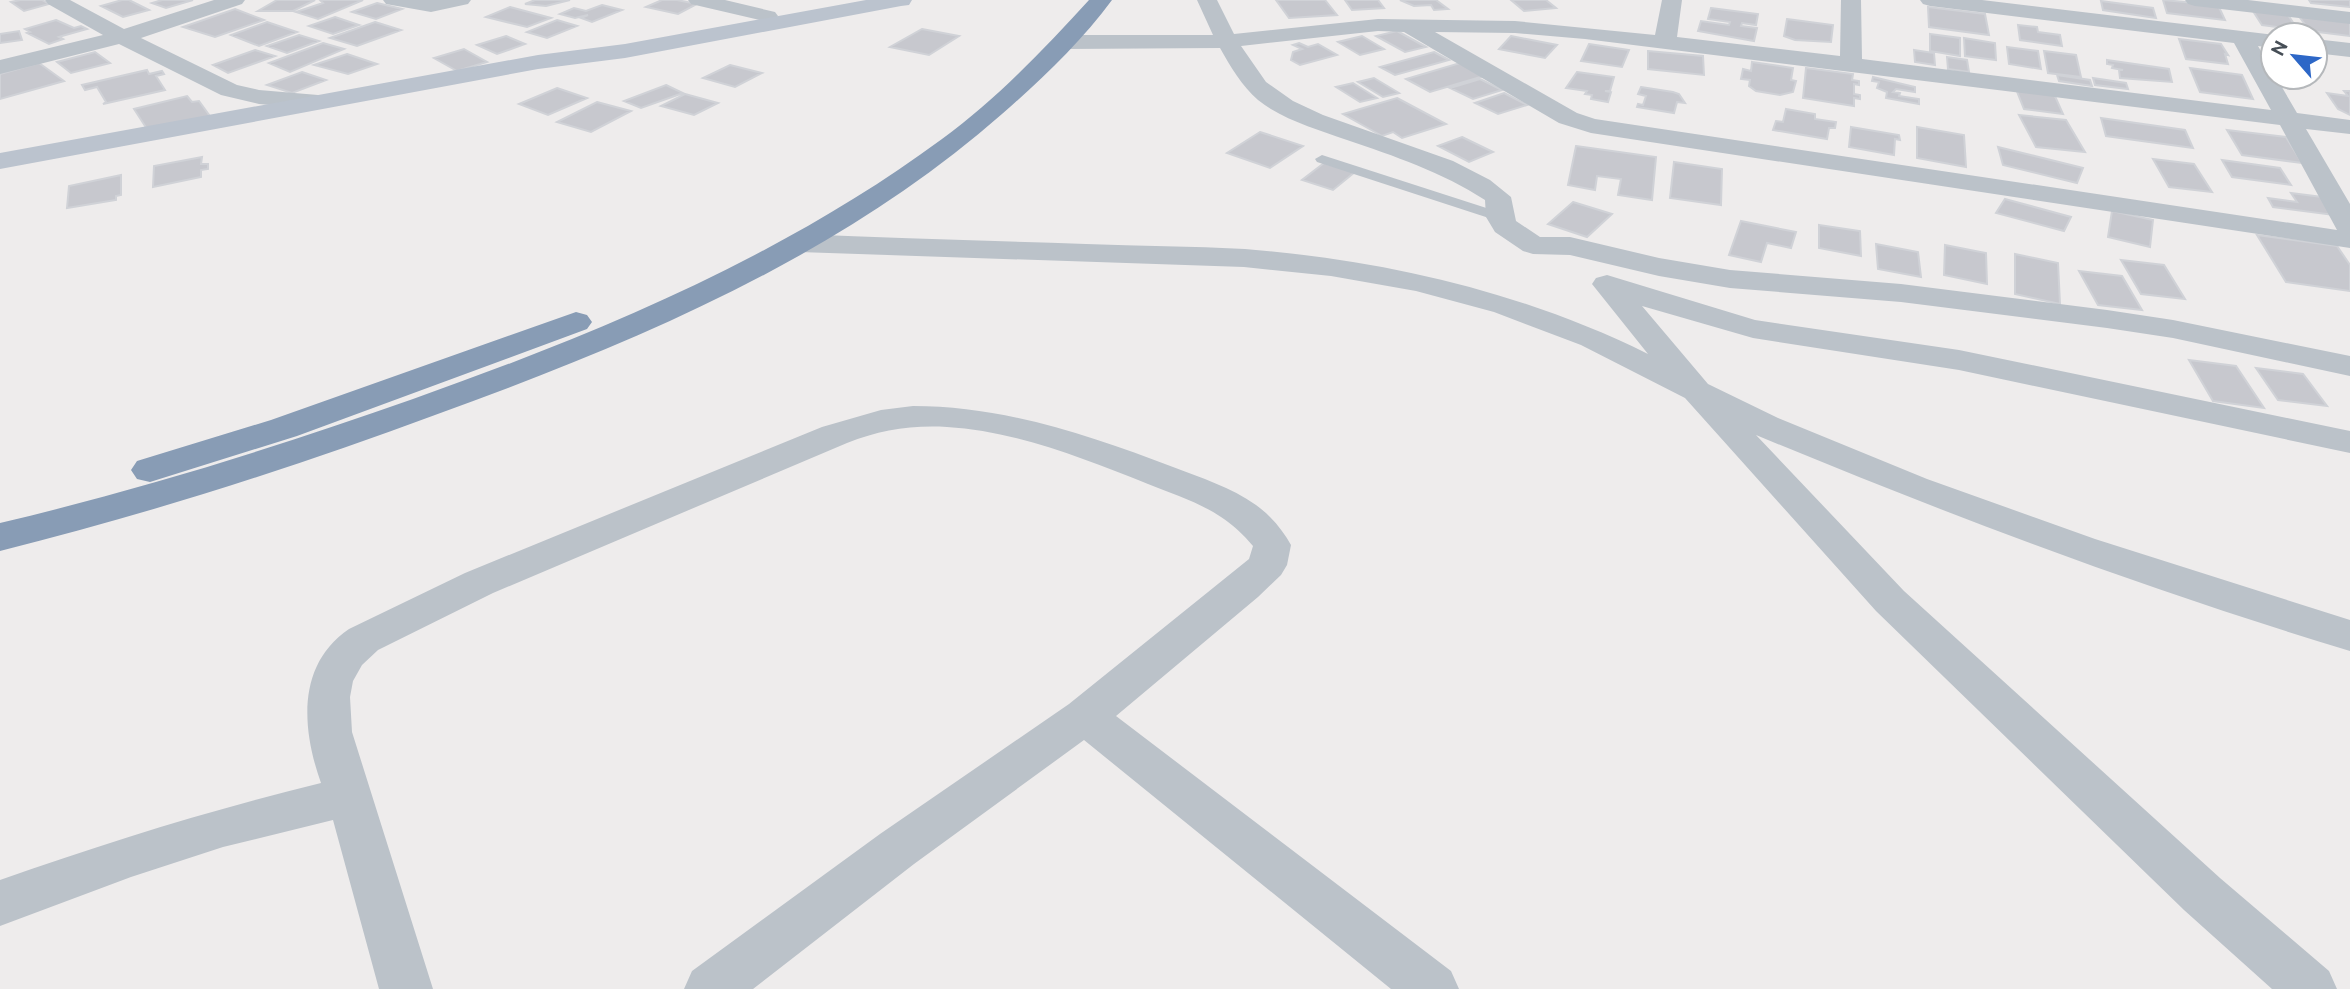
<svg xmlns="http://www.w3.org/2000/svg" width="2350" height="989" font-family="Ubuntu,sans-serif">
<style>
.building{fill:#c7c8ce;stroke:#d0d2d7;stroke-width:2}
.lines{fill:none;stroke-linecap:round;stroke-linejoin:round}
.lane{fill:#bbc2c9;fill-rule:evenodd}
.street{fill:#bbc2c9;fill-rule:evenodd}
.secondary{fill:#bbc3ce;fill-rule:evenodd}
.highway{fill:#889cb5;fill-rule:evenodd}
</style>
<rect width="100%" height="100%" fill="#eeecec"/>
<path class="building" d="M20,0H42L49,4L24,11L11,2Z
M122,0H129L149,10L123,17L101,6Z
M162,0H193L166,8L152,3Z
M277,0H315L293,11H258Z
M320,0H363L318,19L296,12L323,3Z
M535,0H570L546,6L525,4Z
M662,0H677L697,4L678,14L646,7Z
M1276,0H1325L1337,15L1289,18Z
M1345,0H1378L1384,8L1352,10Z
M1400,0H1436L1448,9L1434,10L1431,5L1414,6Z
M1511,0H1546L1556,8L1524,11Z
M2163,0L2218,5L2225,20L2167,13Z
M2309,0H2350V7L2311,3Z
M2101,1L2153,8L2156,18L2103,10Z
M377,3L402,9L376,19L352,12Z
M602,5L622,10L592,22L581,18L588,15L575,18L560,14L574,8L586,11Z
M510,7L551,18L527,27L486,17Z
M1928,7L1985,14L1989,35L1929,27Z
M1711,8L1758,14L1756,25L1742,23L1741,26L1757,28L1754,41L1698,31L1701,21L1729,25L1730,22L1708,19Z
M2251,8L2286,12L2298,30L2262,25Z
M235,9L264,20L215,37L183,27Z
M2298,15L2350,21V36L2310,31Z
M335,17L359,25L333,34L309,26Z
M1787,19L1833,25L1831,42L1795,40L1784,36Z
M56,20L74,28L81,26L87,29L62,36L59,37L63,39L49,44L27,33L30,32L25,29Z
M557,20L577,26L547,38L527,32Z
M267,22L297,32L259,46L231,35Z
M375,22L401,30L357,46L330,38Z
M2018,25L2037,27L2038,32L2060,35L2062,46L2020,40Z
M922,29L959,36L929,55L890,47Z
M19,31L22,40L0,43V34Z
M1397,31L1426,47L1405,52L1376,36Z
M1930,34L1960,38V56L1930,51Z
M299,35L319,41L287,53L267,46Z
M506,36L525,44L497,54L477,45Z
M1362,36L1384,49L1360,55L1338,42Z
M1511,36L1557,45L1545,58L1499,49Z
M1964,38L1995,43L1996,60L1965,56Z
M2179,39L2221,44L2228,55L2225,54L2228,64L2186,59Z
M323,43L344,49L290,72L269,63Z
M1299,43L1308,47L1318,44L1337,55L1300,65L1291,60L1293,52L1302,49L1293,45Z
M1589,44L1629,50L1622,67L1581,61Z
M2007,47L2038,51L2041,69L2009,64Z
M464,49L487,62L457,71L434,58Z
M255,50L275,56L228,73L213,65Z
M1914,50L1934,53L1935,65L1915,62Z
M1648,51L1703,56L1704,75L1648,69Z
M2044,51L2076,55L2081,77L2048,73Z
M95,52L110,63L71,73L57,62Z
M1434,52L1449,60L1395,75L1380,67Z
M347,54L377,64L348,74L314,65Z
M1947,57L1967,60L1969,72L1948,69Z
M2107,60L2169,69L2172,82L2120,78L2119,70H2123L2112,68L2113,65L2107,64Z
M1752,62L1793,68L1791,80L1796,81L1793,92L1780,95L1756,91L1749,86L1750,80L1741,79L1743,69L1751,71Z
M39,63L64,81L0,99V74Z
M1460,63L1484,76L1430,92L1406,79Z
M730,65L762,73L735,87L703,78Z
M1806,68L1853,74L1852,80L1859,81V85L1854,84V94L1860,95V99L1854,98V106L1803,98Z
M2190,68L2242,75L2253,99L2200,92Z
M147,70L149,74L162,71L164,74L156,76L165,90L103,104L106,102L97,87L85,90L82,85Z
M302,72L326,80L292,93L267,85Z
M1577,72L1614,77L1610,91H1605L1611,92L1608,102L1591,99L1592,95L1585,94L1587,91L1566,88Z
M2057,75L2090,80L2092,86L2059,81Z
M1873,77L1915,87V92L1896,89L1893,92L1900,93L1899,96L1919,99V104L1886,98L1887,92L1877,88L1879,82L1872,81Z
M1374,78L1399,93L1383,97L1358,82Z
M2093,78L2126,83L2128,89L2095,85Z
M1480,79L1502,90L1473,99L1450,88Z
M1353,83L1377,98L1360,102L1336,87Z
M666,85L683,93L641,108L624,101Z
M1641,87L1673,92L1679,94L1685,103L1677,102L1674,113L1637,107L1638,104L1643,105L1646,96L1638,94Z
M557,88L587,98L548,115L519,104Z
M2016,89L2054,94L2063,114L2024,109Z
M2344,91H2350V115L2338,109L2327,93L2348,96Z
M1504,93L1527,105L1498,114L1475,103Z
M685,94L718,103L694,115L661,106Z
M187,96L192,102L199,101L212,119L147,129L134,109Z
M1397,98L1446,124L1402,138L1393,132L1382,136L1343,114Z
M597,102L631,111L591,132L557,122Z
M1786,109L1815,114V119L1836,122L1835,128H1829L1827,139L1773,130L1776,121L1783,122Z
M2019,115L2066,120L2085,152L2036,147Z
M2101,118L2185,130L2193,148L2106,136Z
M1851,127L1899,135L1900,140L1895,139L1894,155L1849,147Z
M1917,127L1964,135L1966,167L1917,158Z
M2227,130L2286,137L2302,163L2242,155Z
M1260,132L1303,146L1270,168L1227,153Z
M1462,137L1493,152L1469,162L1438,146Z
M1576,146L1656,157L1652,200L1618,195L1621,179L1597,176L1595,190L1568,185Z
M1998,147L2083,168L2077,183L2003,165Z
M202,157L201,164H208V169L201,170V177L153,187L154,166Z
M2153,159L2194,164L2212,192L2169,187Z
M2222,160L2280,168L2291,185L2232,177Z
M1674,162L1722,169L1721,205L1670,198Z
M1324,163L1355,172L1333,190L1302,180Z
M121,175V195L116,196V200L67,208L69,186Z
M2291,193L2322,197L2334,215L2273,207L2268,198L2297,202Z
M2005,199L2071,217L2064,231L1996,213Z
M1573,202L1612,214L1587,237L1548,224Z
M2112,211L2153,220L2150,247L2108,237Z
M1741,221L1796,232L1791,248L1767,243L1761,262L1729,255Z
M1819,225L1860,231L1861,256L1819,248Z
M2257,235L2337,246L2350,265V291L2286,282Z
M1876,244L1918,252L1921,277L1878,269Z
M1945,245L1986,253L1987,284L1944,275Z
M2015,254L2058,263L2060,304L2015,294Z
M2121,260L2164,265L2185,299L2141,294Z
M2079,271L2122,276L2142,310L2098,305Z
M2189,360L2236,366L2264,408L2213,401Z
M2256,368L2303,374L2327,406L2278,400Z"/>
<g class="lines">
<path class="lane" d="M1322,155L1505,214L1507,217L1505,220H1495L1317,162L1315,159Z"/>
<path class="street" d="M45,0H70L124,29L214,0H245L242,4L141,38L237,85L259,90L318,95L326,97L330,102L326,107L318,109L259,104L221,95L119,44L0,74V60L103,35L48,4Z
M383,0H471L468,4L431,12L386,4Z
M688,0H725L775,12L778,16L775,20L768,22L691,4Z
M1197,0H1217L1234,34L1378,19L1515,21L1655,35L1662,0H1682L1677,37L1840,56L1841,0H1861L1862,59L2271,110L2234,43L1930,6L1923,4L1920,0H1982L2275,35L2273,48L2258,46L2273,72V77H2276L2297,113L2350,120V134L2306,129L2350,204V248L1591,133L1559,123L1404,32L1378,31L1241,46L1266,82L1293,101L1323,115L1453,161L1490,180L1511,197L1516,221L1540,237H1570L1659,258L1730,270L1901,284L2107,310L2173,320L2350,356V376L2173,338L2107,328L1901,302L1730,288L1659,276L1570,255L1533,254L1523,251L1495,232L1486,217L1485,200C1442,172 1394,156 1347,140C1317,129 1283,120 1258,100C1242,86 1230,66 1220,48L1066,49L1058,47L1055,42L1058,37L1066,35H1213ZM1435,32L1515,33L1585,39L2280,125L2337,230L1595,119L1577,113Z
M2185,0H2248L2350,12V24L2195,6L2188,4Z
M2315,39L2350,43V57L2315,53Z
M799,234C895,238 990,241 1086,244C1139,246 1192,246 1245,249C1384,260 1523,292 1648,354L1592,284L1596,278L1607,275L1755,320L1959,350L2350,431V453L1959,370L1753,338L1642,306L1708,384L1778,418L1927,479L2095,539L2350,620V651C2148,590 1951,516 1756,435L1904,591L2220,878L2329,971L2337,989H2272L2184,910L1876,611L1685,398L1581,345L1494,312L1416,291L1331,276L1244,267L799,252L789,249L785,243L789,237Z
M913,406C1004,406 1089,435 1173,467C1201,478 1231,487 1256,505C1271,516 1282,529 1291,545L1287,565L1281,575L1258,597L1116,716L1451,971L1459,989H1391L1084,740L914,864L753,989H684L692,971L880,834L1069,704L1249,559L1253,546C1243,534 1233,525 1221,517C1199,502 1172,494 1148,484C1084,459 1016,431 947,427C911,425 880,430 847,443L493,593L378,650L362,665L353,681L350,697L352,732L433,989H379L333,820L223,847L131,877L0,926V880C108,842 210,810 321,783C302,730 296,665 349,629L465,573L822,427L881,410Z"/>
<path class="secondary" d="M866,0H912L909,5L901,6L625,58L538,69L0,169V153L538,55L625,44Z"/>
<path class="highway" d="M1089,0H1112C1081,42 1041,80 1002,114C839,257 637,342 435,415C292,468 148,514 0,551V523C140,490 277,447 413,399C599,333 782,257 942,139C997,99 1043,50 1089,0Z
M576,312L587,315L592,322L587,329L297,436L150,482L137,479L131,470L137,461L271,420Z"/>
</g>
<g transform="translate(2294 56) rotate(298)"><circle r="33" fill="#ffffff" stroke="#b5b8bb" stroke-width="2"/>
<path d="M0-5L12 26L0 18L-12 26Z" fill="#2d67c7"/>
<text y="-10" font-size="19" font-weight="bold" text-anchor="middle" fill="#464e56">N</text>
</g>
</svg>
